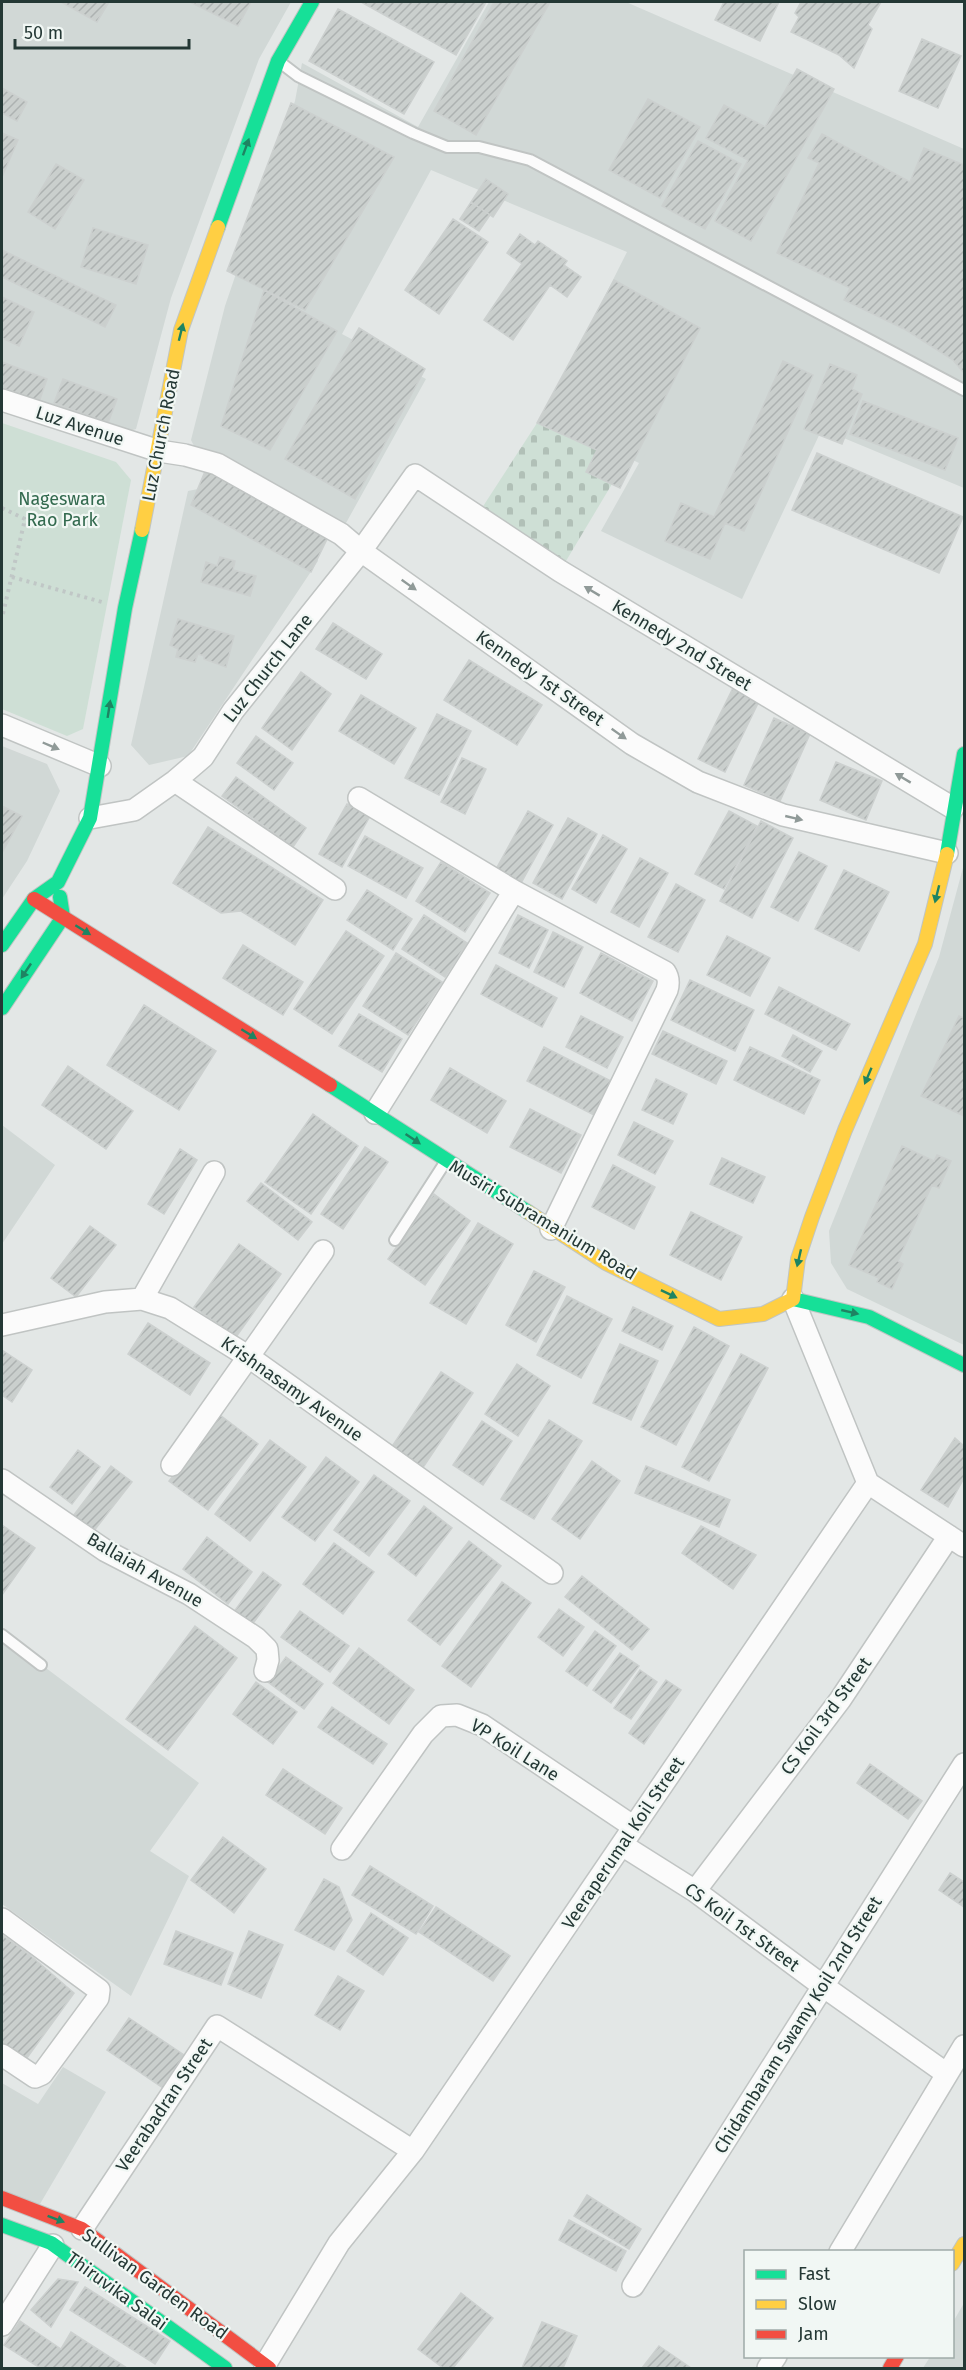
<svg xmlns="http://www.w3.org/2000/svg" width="966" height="2370" font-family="'Fira Sans',sans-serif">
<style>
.built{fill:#d1d8d6}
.green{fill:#cedfd5}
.cemetery{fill:url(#cemetery-stones)}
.building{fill:url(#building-hatch);stroke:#ccd0cf;stroke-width:1.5}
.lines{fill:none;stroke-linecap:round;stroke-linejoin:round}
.lane-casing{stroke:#c0c4c3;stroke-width:14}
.street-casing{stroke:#c0c4c3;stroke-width:24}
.fast-casing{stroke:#c0c5c3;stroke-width:16}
.slow-casing{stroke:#c0c5c3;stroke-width:16}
.jam-casing{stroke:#c0c5c3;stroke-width:16}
.path{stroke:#c0c7c6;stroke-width:4;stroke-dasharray:3 4.5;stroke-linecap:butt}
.lane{stroke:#fbfbfb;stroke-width:10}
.street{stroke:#fbfbfb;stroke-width:21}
.fast{stroke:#16e098;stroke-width:14}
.slow{stroke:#ffcf43;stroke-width:14}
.jam{stroke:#f24e42;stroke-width:14}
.oneway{fill:#1e8462}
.oneway2{fill:#909a98}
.labels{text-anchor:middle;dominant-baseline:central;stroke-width:4.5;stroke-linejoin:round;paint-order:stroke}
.street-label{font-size:18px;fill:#243835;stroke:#f1f7f4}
.park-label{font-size:18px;fill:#336a4f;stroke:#f1f7f4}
</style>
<defs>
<pattern id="cemetery-stones" width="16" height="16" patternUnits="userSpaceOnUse" patternTransform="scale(1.5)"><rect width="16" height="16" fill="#cedfd5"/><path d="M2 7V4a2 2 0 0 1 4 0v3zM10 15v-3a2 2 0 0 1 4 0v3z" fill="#b1c0b7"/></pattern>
<pattern id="building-hatch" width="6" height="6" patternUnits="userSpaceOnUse" patternTransform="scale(1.5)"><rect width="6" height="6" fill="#cacfcd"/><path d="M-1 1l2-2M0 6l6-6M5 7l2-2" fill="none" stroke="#adb2b1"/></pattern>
</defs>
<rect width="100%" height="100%" fill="#e3e7e6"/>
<path class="built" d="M2,2H291L259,59L171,298L136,429L118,435L2,394Z
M489,2H626L964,149V488L822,429L742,599L601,531L639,463L544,417L627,252L431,170L342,334L426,379L346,523L331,530L201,460L191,440L225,306L295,101L302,63L418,127Z
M203,488L314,547L318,561L188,756L149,765L131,745L188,491Z
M2,746L47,764L60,791L27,861L2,899Z
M964,864V1345L847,1289L831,1263L829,1231L939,957Z
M2,1125L55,1165L2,1244Z
M2,1635L199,1783L150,1851L189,1876L131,1996L2,1904Z
M63,2067L106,2092L37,2209L2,2197V2083L38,2104Z
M964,2303V2368H923L930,2357L952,2356L953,2322Z"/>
<path class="green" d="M2,423L116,462L131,480L83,729L67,736L2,709Z"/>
<path class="cemetery" d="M537,423L597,450L612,484L563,566L480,511Z"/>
<path class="building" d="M61,2H109L97,22Z
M190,2H251L238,26Z
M361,2H486L456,55Z
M494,2H550L476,135L434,111Z
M724,2H779L760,41L715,20Z
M801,2H881L868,25L872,29L854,68L839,55L791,32L799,17L795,13Z
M338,9L434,62L404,114L309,61Z
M922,39L961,56L938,108L899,91Z
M797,69L834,89L751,241L715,221L748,160L706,138L724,105L765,127Z
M2,88L27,102L17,121L2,113Z
M648,99L700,127L660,198L609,170Z
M291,103L394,157L305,310L227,271Z
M2,133L18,140L2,177Z
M822,134L910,182L924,148L964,165V373L953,360L906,330L844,300L850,288L777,253L819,163L808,158Z
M698,141L741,164L705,229L662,206Z
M56,164L84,180L55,229L28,212Z
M486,179L508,194L493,217L471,202Z
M471,202L490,215L479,231L460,219Z
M453,219L488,242L439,314L405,290Z
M93,228L148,245L136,284L81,267Z
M520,234L535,245L538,241L567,261L564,265L581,277L567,297L550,285L513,340L484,320L522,264L507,253Z
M2,250L116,305L105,327L2,277Z
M614,280L700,328L620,488L586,472L597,450L537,423Z
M264,290L337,331L270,450L221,426Z
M2,297L34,312L19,346L2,338Z
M359,328L425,369L355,499L285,459Z
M783,361L813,375L744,531L725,523L710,559L665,541L681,503L714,517Z
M2,362L47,379L39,402L2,388Z
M830,364L857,375L852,389L862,394L842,444L804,429Z
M63,379L117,399L108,423L54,403Z
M863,401L958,438L945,470L850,434Z
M817,453L963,517L939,573L792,510Z
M206,469L329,535L311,572L191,505Z
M220,557L235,561L233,570L256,576L250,596L201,582L206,562L217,566Z
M178,619L234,636L226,667L204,659V656L198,654L195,662L176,657L178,649L170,645Z
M333,623L382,654L366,679L316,649Z
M469,660L542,705L517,745L444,700Z
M301,672L331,694L292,750L262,728Z
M733,688L759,701L725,772L698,759Z
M361,695L416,728L394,764L339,731Z
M437,714L471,731L439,795L405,778Z
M774,718L810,734L780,801L744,785Z
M256,736L293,763L274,790L237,763Z
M462,758L486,769L465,814L441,802Z
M836,762L882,781L866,820L820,800Z
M236,777L306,828L293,847L222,796Z
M347,804L370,816L342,867L319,854Z
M2,806L22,816L2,853Z
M528,811L553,825L520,885L495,871Z
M729,811L757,826L724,889L695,874Z
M568,818L597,834L562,899L533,883Z
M761,821L793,838L752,918L720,901Z
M208,827L323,900L295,945L241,911L221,913L173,883Z
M603,835L627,849L596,903L572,889Z
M365,836L423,868L406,898L348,866Z
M799,852L827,866L798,921L771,907Z
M640,858L668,873L639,927L611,912Z
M441,862L490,893L465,932L416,901Z
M844,870L889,892L859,951L815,929Z
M676,884L705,900L678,952L648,937Z
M367,890L412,919L393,950L347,920Z
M424,915L467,943L445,977L402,949Z
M518,915L548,930L529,968L499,953Z
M346,931L384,956L332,1034L294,1009Z
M553,932L583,947L564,987L534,972Z
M727,936L770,958L750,996L707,975Z
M243,945L303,982L283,1015L223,978Z
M396,953L442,982L408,1035L363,1006Z
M601,953L653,981L632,1021L580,993Z
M496,965L557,998L542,1027L481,994Z
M690,980L754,1010L735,1051L671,1020Z
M779,987L850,1024L836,1050L765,1014Z
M144,1005L216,1051L179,1110L107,1065Z
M359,1014L402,1039L382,1072L339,1046Z
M581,1016L623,1037L607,1068L566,1047Z
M959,1016L964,1018V1116L921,1096Z
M663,1031L727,1061L716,1084L652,1054Z
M793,1035L822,1051L810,1072L782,1056Z
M544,1047L611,1081L594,1115L527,1081Z
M750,1047L820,1080L804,1114L734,1080Z
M68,1066L133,1111L106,1149L42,1105Z
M450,1068L506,1101L487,1133L431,1100Z
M656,1079L687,1094L673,1124L642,1110Z
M530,1109L581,1135L561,1173L510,1147Z
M313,1114L358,1146L311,1214L265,1182Z
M634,1122L673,1141L655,1174L618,1155Z
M902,1146L934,1161L937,1155L951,1161L939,1188L932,1185L898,1261L903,1264L892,1289L877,1282L879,1278L849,1265Z
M365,1147L388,1162L343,1229L321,1214Z
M180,1149L197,1160L164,1214L148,1204Z
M722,1158L765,1177L753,1203L710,1184Z
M613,1165L655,1187L634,1229L592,1207Z
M261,1183L312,1222L298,1240L247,1201Z
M434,1194L470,1221L425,1285L388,1259Z
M691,1212L742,1237L721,1280L670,1255Z
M478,1223L513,1244L466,1324L430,1303Z
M90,1226L116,1245L76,1297L51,1278Z
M239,1244L281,1274L236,1337L194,1307Z
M534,1271L565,1287L536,1342L506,1325Z
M567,1296L612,1319L581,1378L537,1355Z
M633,1307L673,1326L662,1350L622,1331Z
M148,1323L210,1363L190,1395L128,1354Z
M694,1327L729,1346L676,1445L641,1427Z
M620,1344L658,1361L631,1420L593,1403Z
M2,1350L32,1370L12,1402L2,1395Z
M741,1354L768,1368L709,1481L682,1467Z
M517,1364L550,1386L518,1436L485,1414Z
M441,1372L473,1393L422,1469L391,1448Z
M220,1415L258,1444L208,1510L169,1481Z
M549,1420L582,1441L534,1519L501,1499Z
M482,1421L512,1441L483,1485L453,1465Z
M955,1438L964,1446V1478L948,1507L921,1490Z
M270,1440L306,1467L250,1541L215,1514Z
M78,1450L100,1467L72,1504L50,1487Z
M326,1457L359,1482L315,1541L282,1517Z
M592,1461L620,1481L580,1539L552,1519Z
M111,1466L132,1482L93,1532L73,1516Z
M646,1466L730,1500L719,1527L635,1493Z
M374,1475L410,1501L369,1556L334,1530Z
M424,1506L452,1528L416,1576L388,1554Z
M2,1525L35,1548L2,1595Z
M701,1526L756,1555L733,1589L682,1553Z
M207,1537L252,1572L228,1604L183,1569Z
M469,1541L501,1566L440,1645L408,1620Z
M334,1543L374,1572L343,1614L303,1584Z
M263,1572L281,1585L251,1626L233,1613Z
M582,1576L649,1629L632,1650L565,1597Z
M502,1582L531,1603L471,1687L442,1666Z
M559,1609L584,1627L563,1656L538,1637Z
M300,1611L349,1646L330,1672L281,1637Z
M195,1626L237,1658L168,1750L126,1719Z
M595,1631L616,1646L587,1686L566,1671Z
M359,1648L414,1690L389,1724L333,1683Z
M620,1653L639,1666L611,1703L593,1690Z
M286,1657L323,1684L304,1709L268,1682Z
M640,1670L657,1682L631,1719L614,1708Z
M666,1680L681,1690L644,1744L629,1733Z
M256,1682L297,1712L273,1744L233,1714Z
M332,1707L387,1744L373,1764L318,1727Z
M870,1764L922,1801L908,1819L857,1783Z
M283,1769L342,1808L325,1834L266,1795Z
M223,1837L266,1869L234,1913L191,1880Z
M370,1866L433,1906L416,1934L352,1895Z
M950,1873L964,1882V1907L939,1890Z
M324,1879L339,1887L352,1920L334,1950L295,1930Z
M436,1907L510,1956L493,1981L419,1932Z
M371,1913L408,1938L383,1975L347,1951Z
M176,1931L233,1953L221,1985L164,1964Z
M249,1931L283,1945L261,1998L228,1984Z
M2,1935L31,1956L74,1993L24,2062L2,2046Z
M338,1976L364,1991L340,2030L315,2015Z
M129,2018L184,2055L163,2088L107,2050Z
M587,2195L641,2229L629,2249L574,2216Z
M569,2220L626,2251L616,2271L559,2240Z
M58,2279L78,2282L51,2327L31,2310Z
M85,2287L170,2341L155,2364L70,2310Z
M461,2293L493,2318L453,2368H443L418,2349Z
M20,2321L61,2349L71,2332L127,2368H40L4,2345Z
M542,2322L577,2336L563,2368H522Z
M659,2346L691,2368H642Z"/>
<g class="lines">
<defs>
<path id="lane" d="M281,63L298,76L413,133L447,147H479L530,160L964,390
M395,1240L446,1161
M2,1635L41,1665"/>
<path id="street" d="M2,400L159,451L185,455L217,464L341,534L361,551L632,744L698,782L783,815L947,853
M2,725L100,766
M175,781L335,889
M359,798L514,891L665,972C669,978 669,983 667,990L551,1229
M90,818L134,810L175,781L203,757L233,711L361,551L415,475L560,571L953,808
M375,1113L514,891
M142,1299L214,1172
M793,1299L868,1483
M2,1325L105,1302L142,1299L170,1308L249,1357L552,1573
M172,1465L323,1251
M2,1480L106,1551L189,1594L256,1638L267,1649L268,1660L265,1671
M868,1483L964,1546
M622,1845L695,1891L823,1986L947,2074
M342,1849L423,1734L441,1716L457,1715L482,1725L634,1827
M695,1891L840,1700L949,1536
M2,1919L99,1990L98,1998L42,2074L35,2077L2,2055
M82,2229L217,2026L413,2151
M840,2252L964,2046
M633,2286L964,1764
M2,2325L53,2245
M265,2365L339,2243L413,2151L868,1483
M768,2368L776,2356"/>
<path id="fast" d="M218,227L278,61L312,2
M947,854L964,754
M2,945L34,899L58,882L90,818L125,608L142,530
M2,1008L63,917L60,897
M330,1085L528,1212
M793,1299L869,1317L964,1365
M2,2225L51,2243L225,2368"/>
<path id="slow" d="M142,530L181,330L218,227
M528,1212L606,1263L719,1319L763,1314L793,1299
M793,1299L798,1259L812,1217L845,1130L925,944L947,854
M952,2264L964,2244"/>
<path id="jam" d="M34,899L330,1085
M2,2198L82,2229L269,2368
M890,2368L897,2356"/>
</defs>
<use href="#lane" class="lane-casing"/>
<use href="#street" class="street-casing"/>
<use href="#fast" class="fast-casing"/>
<use href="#slow" class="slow-casing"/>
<use href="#jam" class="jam-casing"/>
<path class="path" d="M2,508L25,519L2,618
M12,577L102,602"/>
<use href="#lane" class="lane"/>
<use href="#street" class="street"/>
<use href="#fast" class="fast"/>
<use href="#slow" class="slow"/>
<use href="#jam" class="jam"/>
</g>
<defs><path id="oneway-solid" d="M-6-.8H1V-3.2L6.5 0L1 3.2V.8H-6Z" transform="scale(1.5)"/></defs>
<g class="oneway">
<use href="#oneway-solid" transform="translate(246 147) rotate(-70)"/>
<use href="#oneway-solid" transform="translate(181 332) rotate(-76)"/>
<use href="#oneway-solid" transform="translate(109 709) rotate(-81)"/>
<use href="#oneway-solid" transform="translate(937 894) rotate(104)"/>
<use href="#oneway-solid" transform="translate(83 930) rotate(32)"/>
<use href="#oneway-solid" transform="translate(26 971) rotate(124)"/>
<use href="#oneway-solid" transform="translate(249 1034) rotate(32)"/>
<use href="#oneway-solid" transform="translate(868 1076) rotate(113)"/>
<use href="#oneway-solid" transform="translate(413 1139) rotate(34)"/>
<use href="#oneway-solid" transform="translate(799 1258) rotate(103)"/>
<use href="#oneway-solid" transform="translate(669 1294) rotate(26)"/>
<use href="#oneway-solid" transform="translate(850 1312) rotate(13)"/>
<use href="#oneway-solid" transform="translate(56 2219) rotate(21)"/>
</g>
<g class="oneway2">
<use href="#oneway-solid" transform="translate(409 585) rotate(35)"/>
<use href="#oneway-solid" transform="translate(592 591) rotate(-149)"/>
<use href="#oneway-solid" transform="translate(619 734) rotate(35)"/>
<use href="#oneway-solid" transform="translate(51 746) rotate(23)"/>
<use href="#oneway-solid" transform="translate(903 778) rotate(-149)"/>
<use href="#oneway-solid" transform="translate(794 818) rotate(13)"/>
</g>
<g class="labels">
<g class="street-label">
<text transform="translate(80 426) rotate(18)">Luz Avenue</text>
<text transform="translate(161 435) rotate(-79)">Luz Church Road</text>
<text transform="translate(682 645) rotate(31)">Kennedy 2nd Street</text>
<text transform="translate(268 668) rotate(-52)">Luz Church Lane</text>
<text transform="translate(540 678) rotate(35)">Kennedy 1st Street</text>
<text transform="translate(543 1220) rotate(31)">Musiri Subramanium Road</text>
<text transform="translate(292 1389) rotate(35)">Krishnasamy Avenue</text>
<text transform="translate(145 1570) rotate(30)">Ballaiah Avenue</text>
<text transform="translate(826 1716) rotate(-54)">CS Koil 3rd Street</text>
<text transform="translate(515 1750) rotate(32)">VP Koil Lane</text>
<text transform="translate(623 1843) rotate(-56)">Veeraperumal Koil Street</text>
<text transform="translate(742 1927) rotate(36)">CS Koil 1st Street</text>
<text transform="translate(798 2025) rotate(-58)">Chidambaram Swamy Koil 2nd Street</text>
<text transform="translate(164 2105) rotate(-56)">Veerabadran Street</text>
<text transform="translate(155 2284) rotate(36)">Sullivan Garden Road</text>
<text transform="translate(117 2291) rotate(36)">Thiruvika Salai</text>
</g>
<g class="park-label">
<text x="62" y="499">Nageswara<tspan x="62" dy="21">Rao Park</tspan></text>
</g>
</g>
<rect width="966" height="2370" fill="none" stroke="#243835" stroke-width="6"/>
<rect x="744" y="2250" width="210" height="108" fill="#f1f7f4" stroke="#9faba8" stroke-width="1.5"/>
<rect x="756" y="2270" width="30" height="9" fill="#16e098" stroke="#9faba8" stroke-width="1.5"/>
<text x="798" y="2280" font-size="18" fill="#243835">Fast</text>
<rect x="756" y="2300" width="30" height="9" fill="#ffcf43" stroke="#9faba8" stroke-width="1.5"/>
<text x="798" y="2310" font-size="18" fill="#243835">Slow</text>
<rect x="756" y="2330" width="30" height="9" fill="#f24e42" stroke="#9faba8" stroke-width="1.5"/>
<text x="798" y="2340" font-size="18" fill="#243835">Jam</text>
<path d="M15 39v9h174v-9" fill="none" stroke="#243835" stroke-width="3"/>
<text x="24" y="39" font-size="18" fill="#243835" stroke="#f1f7f4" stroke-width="4.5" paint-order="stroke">50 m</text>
</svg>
